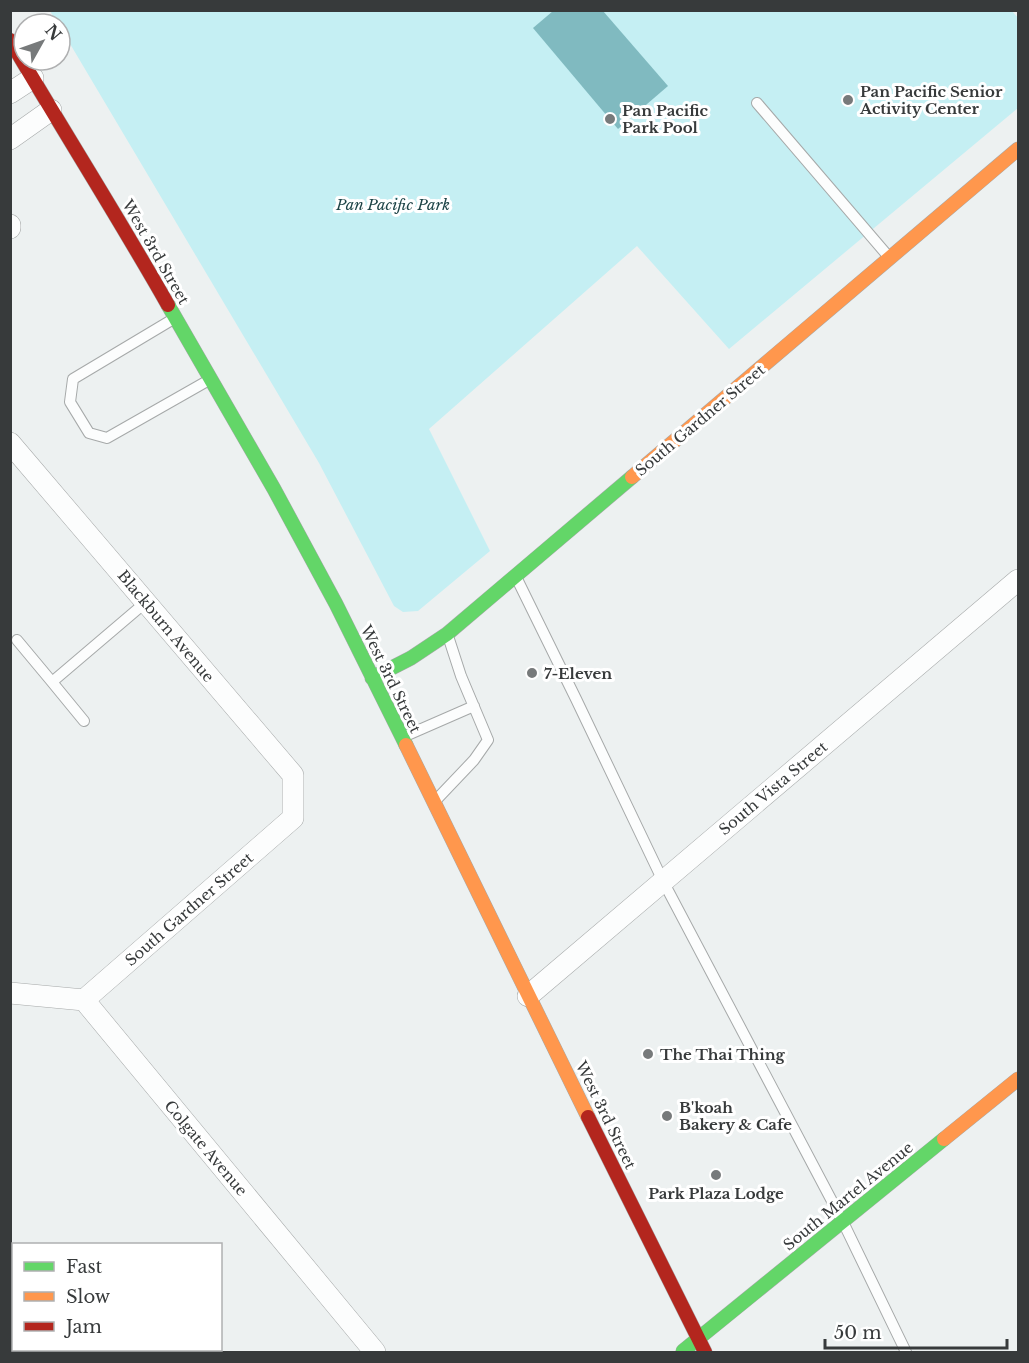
<svg xmlns="http://www.w3.org/2000/svg" width="1029" height="1363" font-family="'Libre Baskerville',serif">
<style>
.green{fill:#c5eff3}
.water{fill:#80bac0}
.lines{fill:none;stroke-linecap:round;stroke-linejoin:round}
.lane-casing{stroke:#a6a9a9;stroke-width:12}
.street-casing{stroke:#a6a9a9;stroke-width:22}
.fast-casing{stroke:#a6a9a9;stroke-width:15}
.slow-casing{stroke:#a6a9a9;stroke-width:15}
.jam-casing{stroke:#a6a9a9;stroke-width:15}
.lane{stroke:#fcfdfd;stroke-width:10}
.street{stroke:#fcfdfd;stroke-width:21}
.fast{stroke:#63d668;stroke-width:14}
.slow{stroke:#ff974d;stroke-width:14}
.jam{stroke:#b3261e;stroke-width:14}
.poi-dot{fill:#777a7b;stroke:#fff;stroke-width:2}
.labels{text-anchor:middle;dominant-baseline:central;stroke-width:6;stroke-linejoin:round;paint-order:stroke}
.poi-label{font-size:15px;font-weight:bold;fill:#373a3b;stroke:#fff;text-anchor:start}
.park-label{font-size:15px;font-style:italic;fill:#1d4447;stroke:#fff}
.street-label{font-size:15px;fill:#373a3b;stroke:#fff}
</style>
<rect width="100%" height="100%" fill="#edf1f1"/>
<path class="green" d="M50,11H1012L1018,18V108L729,349L637,246L429,429L490,551L418,611L403,612L394,606L319,463L60,27V24H58Z"/>
<path class="water" d="M553,11H603L668,86L618,129L533,28Z"/>
<g class="lines">
<defs>
<path id="lane" d="M757,103L888,256
M175,318L73,379L70,402L89,433L107,438L209,380
M517,579L576,699L663,881L843,1222L906,1352
M17,640L52,682
M84,721L52,682L146,602
M403,737L474,706
M436,800L474,760L488,740L461,676L448,636
M10,1340H14
M24,1350L27,1352
M112,1350L115,1352"/>
<path id="street" d="M10,93L33,78
M10,139L51,110
M10,225V228
M10,443L293,775V818L84,1000
M10,993L84,1000L375,1352
M528,996L1018,580"/>
<path id="fast" d="M168,305L274,489L336,604L406,745
M372,678L411,658L447,634L632,477
M683,1351L944,1139"/>
<path id="slow" d="M632,477L1018,149
M406,745L588,1117
M944,1139L1018,1079"/>
<path id="jam" d="M10,40C62,129 117,215 168,305
M588,1117L705,1352"/>
</defs>
<use href="#lane" class="lane-casing"/>
<use href="#street" class="street-casing"/>
<use href="#fast" class="fast-casing"/>
<use href="#slow" class="slow-casing"/>
<use href="#jam" class="jam-casing"/>
<use href="#lane" class="lane"/>
<use href="#street" class="street"/>
<use href="#fast" class="fast"/>
<use href="#slow" class="slow"/>
<use href="#jam" class="jam"/>
</g>
<g class="poi-dot">
<circle cx="848" cy="100" r="6"/>
<circle cx="610" cy="119" r="6"/>
<circle cx="532" cy="673" r="6"/>
<circle cx="648" cy="1054" r="6"/>
<circle cx="667" cy="1116" r="6"/>
<circle cx="716" cy="1175" r="6"/>
</g>
<g class="labels">
<g class="poi-label">
<text x="860" y="91">Pan Pacific Senior<tspan x="860" dy="17">Activity Center</tspan></text>
<text x="622" y="110">Pan Pacific<tspan x="622" dy="17">Park Pool</tspan></text>
<text x="544" y="673">7-Eleven</text>
<text x="660" y="1054">The Thai Thing</text>
<text x="679" y="1107">B'koah<tspan x="679" dy="17">Bakery &amp; Cafe</tspan></text>
<text x="716" y="1193" text-anchor="middle">Park Plaza Lodge</text>
</g>
<g class="park-label">
<text x="393" y="204">Pan Pacific Park</text>
</g>
<g class="street-label">
<text transform="translate(156 252) rotate(60)">West 3rd Street</text>
<text transform="translate(700 420) rotate(-40)">South Gardner Street</text>
<text transform="translate(166 626) rotate(50)">Blackburn Avenue</text>
<text transform="translate(391 679) rotate(64)">West 3rd Street</text>
<text transform="translate(773 788) rotate(-40)">South Vista Street</text>
<text transform="translate(189 909) rotate(-41)">South Gardner Street</text>
<text transform="translate(606 1115) rotate(64)">West 3rd Street</text>
<text transform="translate(206 1148) rotate(50)">Colgate Avenue</text>
<text transform="translate(848 1196) rotate(-39)">South Martel Avenue</text>
</g>
</g>
<rect width="1029" height="1363" fill="none" stroke="#373a3b" stroke-width="24"/>
<rect x="12" y="1243" width="210" height="108" fill="#ffffff" stroke="#afb0b1" stroke-width="1.5"/>
<rect x="24" y="1262" width="30" height="9" fill="#63d668" stroke="#afb0b1" stroke-width="1.5"/>
<text x="66" y="1273" font-size="18" fill="#373a3b">Fast</text>
<rect x="24" y="1292" width="30" height="9" fill="#ff974d" stroke="#afb0b1" stroke-width="1.5"/>
<text x="66" y="1303" font-size="18" fill="#373a3b">Slow</text>
<rect x="24" y="1322" width="30" height="9" fill="#b3261e" stroke="#afb0b1" stroke-width="1.5"/>
<text x="66" y="1333" font-size="18" fill="#373a3b">Jam</text>
<g transform="translate(42 42) rotate(50)"><circle r="28" fill="#ffffff" stroke="#afb0b1" stroke-width="1.5"/>
<path d="M0-4.5L10 22L0 15L-10 22Z" fill="#777a7b"/>
<text y="-9" font-size="16" font-weight="bold" text-anchor="middle" fill="#373a3b">N</text>
</g>
<path d="M825 1339v9h182v-9" fill="none" stroke="#373a3b" stroke-width="3"/>
<text x="834" y="1339" font-size="18" fill="#373a3b" stroke="#ffffff" stroke-width="4.5" paint-order="stroke">50 m</text>
</svg>
